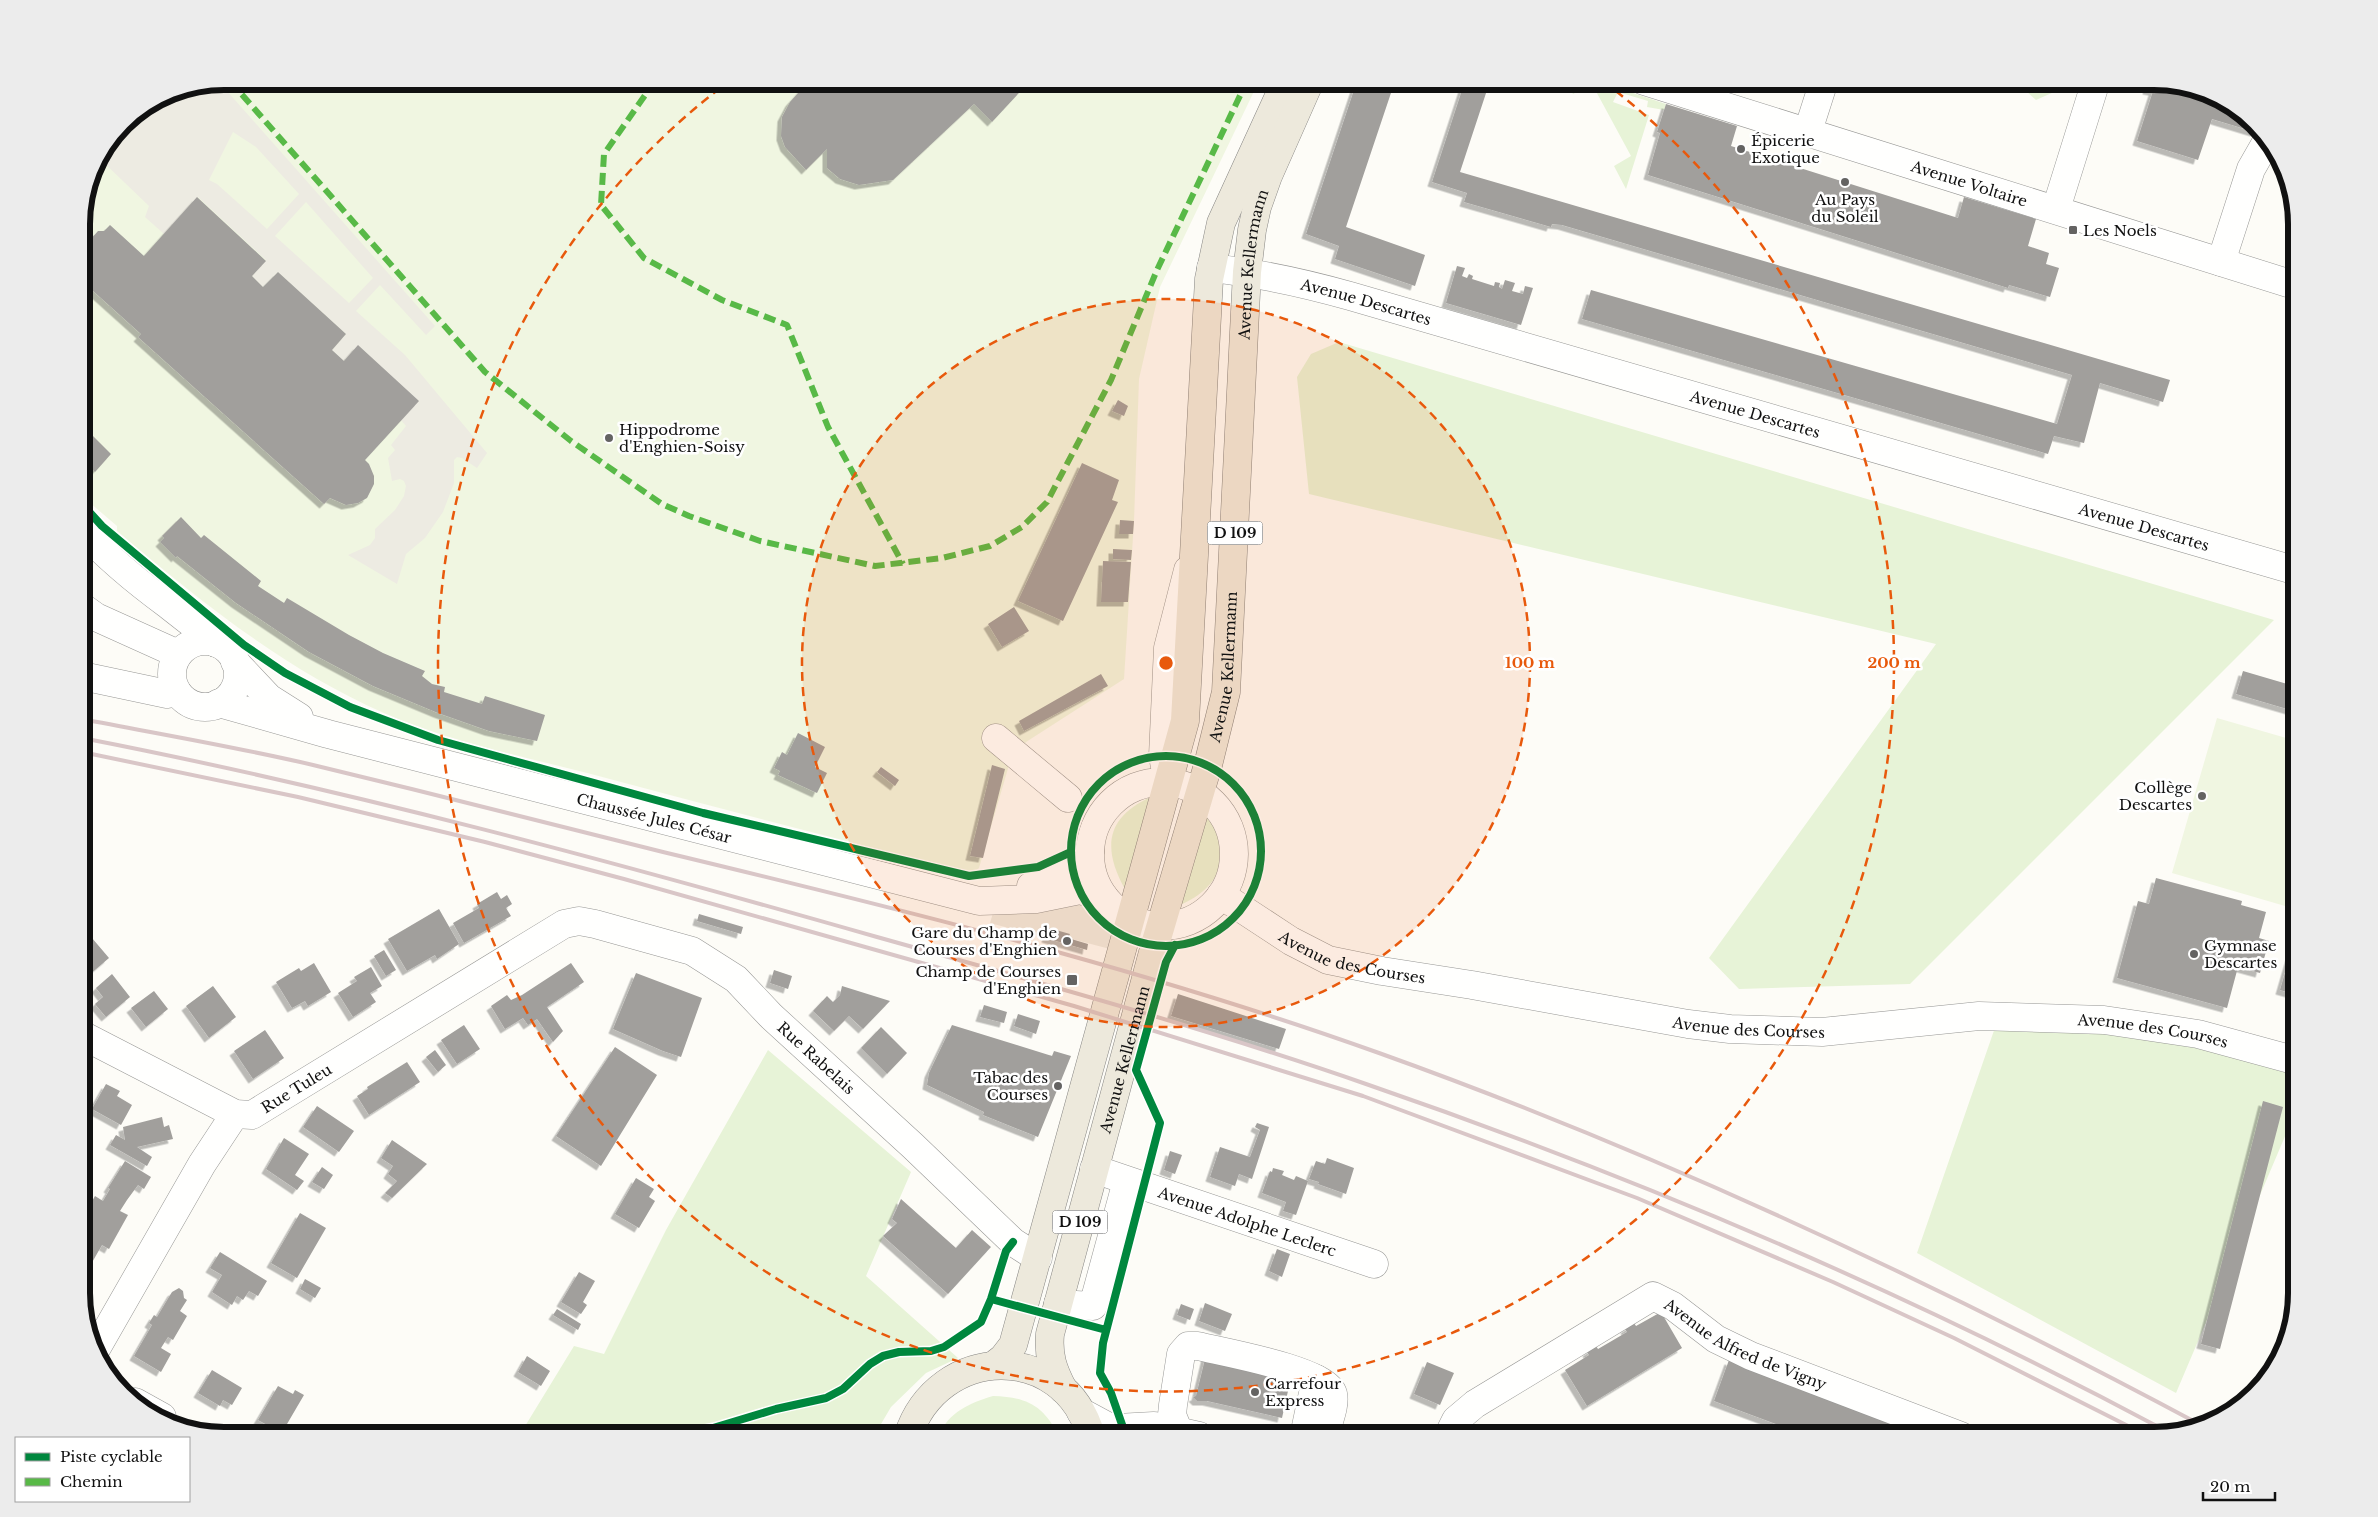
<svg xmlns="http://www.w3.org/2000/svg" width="2378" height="1517" font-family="'Libre Baskerville',serif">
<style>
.green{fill:#e7f3d7}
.pitch{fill:#f0f6e1}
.plaza{fill:#edebe2;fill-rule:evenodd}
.building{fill:#a19f9c;filter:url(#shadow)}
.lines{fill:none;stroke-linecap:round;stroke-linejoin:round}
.minor-casing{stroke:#979795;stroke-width:29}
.major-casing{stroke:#858482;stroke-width:29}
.minor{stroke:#fffffe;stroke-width:28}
.major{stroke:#ede9dc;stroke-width:28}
.rail{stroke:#d9c6c7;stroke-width:4}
.quiet{stroke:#58b947;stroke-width:6;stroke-dasharray:12 6;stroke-linecap:butt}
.cycleway-casing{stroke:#fff;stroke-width:11}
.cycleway{stroke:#00873e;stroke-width:8}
.ring{fill:none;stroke:#e8590c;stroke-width:2.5;stroke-dasharray:9 6}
.poi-dot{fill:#646362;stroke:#fff;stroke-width:2}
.labels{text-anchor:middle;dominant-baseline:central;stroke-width:5;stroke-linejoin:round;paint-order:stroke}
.shield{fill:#fff;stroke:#585858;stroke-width:1}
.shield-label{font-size:14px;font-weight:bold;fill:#111}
.poi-label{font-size:15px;fill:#111;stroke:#fff;text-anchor:start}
.street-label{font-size:15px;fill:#111;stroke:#fff}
.rim{fill:none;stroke:#111;stroke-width:6}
.centre{fill:#e8590c;stroke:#fff;stroke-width:2.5}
.ring-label{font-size:15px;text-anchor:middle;font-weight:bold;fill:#e8590c;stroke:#fff;stroke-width:5;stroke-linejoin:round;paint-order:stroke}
</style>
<defs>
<filter id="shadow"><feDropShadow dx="-4.5" dy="4.5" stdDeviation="0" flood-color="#0004"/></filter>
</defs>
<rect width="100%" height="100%" fill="#fdfcf7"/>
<path class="green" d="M1571,81H1597L1666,104L1664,110L1647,107L1648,101L1618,92L1613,102L1649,115L1626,189L1614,166L1631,156L1592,84L1573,94L1568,84Z
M2022,81H2059L2063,88L2036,100L2026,91Z
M1339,342L2274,620L1910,984L1739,989L1709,958L1936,644L1309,494L1297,377L1311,354Z
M1151,797L1125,889C1102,848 1106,817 1151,797Z
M1206,811C1235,849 1224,886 1180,905Z
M1999,1016L2297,1061V1108L2176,1393L1917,1253Z
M768,1050L911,1172L866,1276L958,1358L926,1373L891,1407L874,1436H519L574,1346L604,1354L666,1230Z
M993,1396C1027,1397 1043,1405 1059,1436H939C948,1412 970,1403 993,1396Z"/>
<path class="pitch" d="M224,81H1259L1160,287L1139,379L1134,521L1124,679L1026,742L1009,765L979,868L973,873C845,841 718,808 591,774C522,756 450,742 384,713C284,669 200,601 117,531V526L82,496V215L92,169L123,123L169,92Z
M2217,718L2297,741V864L2285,906L2172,873Z"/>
<path class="plaza" d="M219,82L435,326L426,335L380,285L356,311L405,355L487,453L477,468L462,458L457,457L454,460V483L443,512L425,538L406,554L397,584L348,555L370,545L375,538V529L395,510L404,496L406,486L404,481L400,479L392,481L388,458L395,450L391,445L406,426L401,420L418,401L359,346L344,361L332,350L346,334L278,272L263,287L252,276L266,260L198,197L164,234L145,217L149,206L99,158L123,123L169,92ZM233,132L256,147L299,194L267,229L217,184L209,180ZM306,202L373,278L349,303L275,236Z
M1072,899L1100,908L1107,916L1111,929L1110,949L1068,938L1069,934L1049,929L1046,938L990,923L993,913Z"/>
<path class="building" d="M809,81H1030L992,122L974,104L893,180L859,185L840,179L827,168V149L806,170L785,147L781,136L782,117L790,102Z
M1357,81H1395L1346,227L1425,255L1415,286L1335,259L1339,246L1306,234Z
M1465,81H1490L1460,172L2170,380L2163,402L2100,383L2084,443L2054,436L2048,454L1582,319L1591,290L2057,424L2072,375L1562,225L1552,224L1551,227L1464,202L1467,193L1432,182Z
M2150,81L2233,105L2256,130L2255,132L2212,119L2198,160L2137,141L2153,91L2147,90Z
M1666,104L1737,126L1731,146L1958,218L1964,197L2036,219L2028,246L2049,253L2046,264L2059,268L2050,297L2009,285L2008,288L1648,175L1660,133L1657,132Z
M197,197L266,261L252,276L263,287L278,272L346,334L332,350L344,361L358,345L419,401L365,460L369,464L374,476V484L367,498L358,503L346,505L330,498L324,504L138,337L141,334L82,281V249L98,231H104L110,225L144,256Z
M1457,266L1465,268L1462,276L1467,278L1469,274L1473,276L1472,279L1494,286L1495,282L1500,283L1499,287L1502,289L1505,280L1515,283L1512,291L1523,294L1525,286L1533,288L1521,325L1446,303Z
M1118,400L1128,406L1124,416L1112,411Z
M82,432L85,436L89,432L111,454L95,472L93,470L89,475L82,468Z
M1082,463L1119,480L1112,500L1118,502L1063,621L1018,601Z
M181,517L201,538L204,535L261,581L258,586L284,603L287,598L349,635L383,653L425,671L422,676L432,684L445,687L444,692L482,704L485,696L545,715L537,741L489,731L438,713L373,686L309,652L236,603L177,556L176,558L160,542L164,538L162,536Z
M1120,520L1134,521L1133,534H1119Z
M1113,549L1132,550L1131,560L1113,559Z
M1103,561L1131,562L1128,602H1101Z
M1014,607L1029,631L1002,647L988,624Z
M2243,671L2297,687V712L2236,694Z
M1101,674L1108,686L1024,731L1019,721Z
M798,733L825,747L815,767L827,773L817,793L778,775L780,771L774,768L782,752L787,755Z
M992,765L1005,769L983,858L970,856Z
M881,767L899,780L895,786L877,772Z
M2156,878L2242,901L2241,905L2266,912L2259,938L2269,941L2260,973L2238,967L2227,1008L2117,978L2138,901L2149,904Z
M497,892L501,899L507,895L512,904L506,908L511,916L464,943L453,923L479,908L477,904Z
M2297,898V910L2293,909Z
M439,909L459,944L437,959L435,955L407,971L388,939Z
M82,911L92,922L82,931Z
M699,914L743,927L741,934L697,921Z
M1049,928L1070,934L1068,938L1088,944L1087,950L1046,938Z
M2296,935H2297V995L2280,990Z
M92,938L109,958L82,981V946Z
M384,950L396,970L386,976L374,956Z
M314,963L331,992L308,1006L305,1001L292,1008L276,982L299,968L301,971Z
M571,963L584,982L547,1007L563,1031L553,1042L537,1019L528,1025L523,1018L505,1029L491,1006L507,995L511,1000L522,995Z
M371,967L382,986L370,993L376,1002L353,1017L338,993L357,981L354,977Z
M774,970L792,976L788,989L770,983Z
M636,973L702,998L681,1057L663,1051L613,1029Z
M112,974L130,997L106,1017L95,1004L103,997L96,988Z
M213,986L236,1017L209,1038L186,1006Z
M842,986L890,1001L863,1029L849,1016L834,1031L813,1011L827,996L833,1002L840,995Z
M154,991L168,1009L146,1027L131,1008Z
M1178,994L1286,1029L1279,1049L1171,1016Z
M984,1005L1007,1012L1004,1023L980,1017Z
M1018,1014L1040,1021L1036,1034L1014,1026Z
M464,1025L480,1049L457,1064L441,1040Z
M952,1025L1052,1056L1054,1051L1071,1056L1038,1137L983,1115L984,1112L927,1085L929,1073Z
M881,1027L907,1053L887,1074L861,1048Z
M265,1030L284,1058L253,1079L234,1051Z
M615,1047L657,1075L601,1166L556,1136Z
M435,1050L446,1065L438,1072L426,1057Z
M407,1062L420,1082L369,1115L357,1096L368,1089L367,1087Z
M106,1084L120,1091L117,1096L132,1105L121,1125L92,1109Z
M2263,1101L2283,1107L2220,1349L2201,1344Z
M317,1106L354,1131L339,1152L303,1127Z
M162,1117L164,1127L169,1125L173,1139L137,1147L152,1157L147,1166L110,1145L116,1135L125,1140L123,1127Z
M1257,1123L1269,1127L1252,1179L1239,1174L1235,1186L1210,1177L1220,1147L1250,1157L1260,1130L1255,1127Z
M284,1138L309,1154L295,1175L304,1181L297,1190L266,1169Z
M392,1140L427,1164L392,1198L385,1193L397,1181L388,1174L393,1166L381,1158Z
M1170,1151L1182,1155L1175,1174L1164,1170Z
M1327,1158L1354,1168L1346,1194L1318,1184L1319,1182L1309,1179L1316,1161L1325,1164Z
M125,1161L151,1177L144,1189L138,1185L127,1200L120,1211L128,1215L109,1249L102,1245L90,1266L82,1261V1219L95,1196L103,1201L110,1189L108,1188Z
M322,1167L333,1175L324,1189L312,1182Z
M1273,1168L1284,1171L1282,1175L1294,1180L1296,1176L1308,1181L1296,1215L1283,1211L1286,1202L1262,1193L1270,1171L1272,1172Z
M636,1178L654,1189L649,1197L655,1201L639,1228L615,1214Z
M901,1199L956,1248L972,1230L991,1247L948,1294L883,1236L897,1223L892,1219Z
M300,1213L326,1228L297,1278L271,1263Z
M1277,1249L1290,1254L1282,1277L1269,1271Z
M220,1252L267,1281L258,1296L249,1291L243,1300L237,1296L232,1305L212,1292L222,1275L210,1268Z
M82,1267L89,1272L82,1287Z
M579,1272L595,1281L583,1302L587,1305L581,1314L561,1302Z
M305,1279L321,1288L315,1298L300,1289Z
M179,1288L183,1291L184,1298L187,1300L180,1311L187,1316L173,1340L168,1337L161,1348L171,1354L161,1372L134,1356L152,1325L149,1323L154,1315L157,1317L172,1292Z
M1205,1303L1232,1314L1225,1331L1199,1321Z
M1181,1304L1194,1309L1190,1320L1177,1315Z
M557,1309L581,1324L578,1330L553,1315Z
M1661,1312L1682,1348L1587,1406L1565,1370L1589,1355L1587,1352L1596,1346L1598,1349L1627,1332L1625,1329L1634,1323L1636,1326Z
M1206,1355L1292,1373L1282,1418L1207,1401H1197L1193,1397L1196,1396Z
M527,1356L550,1371L541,1386L518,1372Z
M1729,1360L1894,1422L1892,1428L1911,1436H1808L1714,1401Z
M1427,1362L1454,1373L1440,1405L1414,1394Z
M212,1370L242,1388L232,1405L223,1400L220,1406L198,1393Z
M278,1386L293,1394L295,1390L304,1395L280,1436H269L264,1433L269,1426L258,1420Z"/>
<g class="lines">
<defs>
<g id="minor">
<path id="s1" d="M1644,81L2297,286"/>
<path d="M1808,131L1824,81"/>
<path d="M2056,209L2096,81"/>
<path d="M2221,262L2251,169L2267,141"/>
<path id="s2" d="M1211,268C1258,273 1304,283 1350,296L2297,571"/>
<path d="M82,530C107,557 137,582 167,604C183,617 200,629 216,643"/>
<path d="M82,607L96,617L178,654"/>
<circle cx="205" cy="674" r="33"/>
<path d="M235,662L269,698L299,717"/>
<path d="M82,676L167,694L177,692"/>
<path id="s3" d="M219,703L328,734L979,901L1036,899L1080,890L1104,897"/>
<path d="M996,738L1068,798"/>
<circle cx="1162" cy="854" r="72"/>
<path d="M1168,783L1163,756L1168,648L1188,570"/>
<path d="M1031,886L1074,870L1090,851"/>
<path id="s4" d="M1221,895L1291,941L1328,960L1382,971L1472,985L1688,1024L1730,1029L1822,1032L1979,1016L2104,1020L2198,1034L2297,1061"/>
<path id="s5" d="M82,1035L235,1114L252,1115L564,924L579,921L595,924L692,951L736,979L771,1016L913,1146L1013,1242L1038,1258"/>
<path id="s6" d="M1094,1169L1374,1264"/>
<path d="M1058,1304L1093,1306L1127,1181"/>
<path d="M96,1349L202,1164L235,1114"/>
<path d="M135,1402L162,1417"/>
<path d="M1081,1412L1107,1426L1117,1428L1154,1426L1199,1436"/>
<path d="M1178,1430L1172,1415L1173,1405L1181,1354L1188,1346H1198C1222,1352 1327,1370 1333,1394C1336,1406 1327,1424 1325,1436"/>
<path d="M1304,1436L1316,1379"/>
<path id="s7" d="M1448,1436L1456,1420L1475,1404L1653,1296L1673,1306L1716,1339L1751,1356L1961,1436"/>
</g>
<g id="major">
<path d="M994,1365L1003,1358L1013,1345L1185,721L1209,279L1221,223L1286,81"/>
<path id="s8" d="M1063,1389C1053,1370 1048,1356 1050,1334L1155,945L1208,765L1226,692L1247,272L1252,230L1257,207L1268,176L1310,81"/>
<path d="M908,1436C938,1344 1064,1340 1091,1436"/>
</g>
</defs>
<use href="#minor" class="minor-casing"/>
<use href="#major" class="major-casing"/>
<use href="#minor" class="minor"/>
<use href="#major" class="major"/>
<path class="rail" d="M82,719C159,734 237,747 313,765C430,793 547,823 663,852C904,910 1145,969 1379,1053C1661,1154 1935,1283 2199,1424
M82,738C350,790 614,862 877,937C1041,983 1205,1028 1366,1084C1642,1179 1911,1294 2168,1432
M82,752L298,797L485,842L624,879L1074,1006L1363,1096L1637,1198L1833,1282L1954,1338L2148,1436"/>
<path class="quiet" d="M230,81L485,372L571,441L662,504L689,516L760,541L875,566L942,558L990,546L1022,527L1047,502L1111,380L1157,270L1247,81
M655,81L604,154L601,205L644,258L722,300L787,325L828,427L903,564"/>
<defs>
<path id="cycleway" d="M82,504L102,526L244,645L285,673L350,707L438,740L703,813L969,876L1038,867L1071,852
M1071 851a95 95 0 1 1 190 0a95 95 0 1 1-190 0Z
M991,1299L1106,1330
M674,1436L713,1428L776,1409L826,1398L843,1389L870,1364L883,1356L899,1352L931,1351L944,1347L981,1322L991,1299L1006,1251L1013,1242
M1126,1436L1111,1393L1100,1373L1103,1343L1160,1123L1136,1070L1166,962L1175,945"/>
</defs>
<use href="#cycleway" class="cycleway-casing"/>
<use href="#cycleway" class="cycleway"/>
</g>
<circle cx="1166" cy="663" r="364" fill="#e8590c" fill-opacity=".12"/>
<g class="ring">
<circle cx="1166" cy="663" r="364"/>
<path d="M1604 82A728 728 0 1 1 728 82"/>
</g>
<g class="poi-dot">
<circle cx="1741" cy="149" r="5"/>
<circle cx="1845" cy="182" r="5"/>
<rect x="2068" y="225" width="10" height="10" rx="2.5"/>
<circle cx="609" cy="438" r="5"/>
<circle cx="2202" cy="796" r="5"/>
<circle cx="1067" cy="941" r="5"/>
<circle cx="2194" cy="954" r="5"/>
<rect x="1066" y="974" width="12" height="12" rx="2.5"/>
<circle cx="1058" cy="1086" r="5"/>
<circle cx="1255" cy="1392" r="5"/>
</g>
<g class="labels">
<g class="shield">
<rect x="1207.5" y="521.5" width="55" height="23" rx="4"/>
<rect x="1052.5" y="1210.5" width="55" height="23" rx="4"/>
</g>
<g class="shield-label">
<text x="1235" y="533">D 109</text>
<text x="1080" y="1222">D 109</text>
</g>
<g class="poi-label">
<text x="1751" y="140">Épicerie<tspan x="1751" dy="17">Exotique</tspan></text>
<text x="1845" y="199" text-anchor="middle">Au Pays<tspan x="1845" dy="17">du Soleil</tspan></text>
<text x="2083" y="230">Les Noels</text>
<text x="619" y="429">Hippodrome<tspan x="619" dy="17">d'Enghien-Soisy</tspan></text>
<text x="2192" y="787" text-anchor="end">Collège<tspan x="2192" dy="17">Descartes</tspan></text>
<text x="1057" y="932" text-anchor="end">Gare du Champ de<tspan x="1057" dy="17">Courses d'Enghien</tspan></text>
<text x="2204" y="945">Gymnase<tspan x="2204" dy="17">Descartes</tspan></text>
<text x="1061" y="971" text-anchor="end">Champ de Courses<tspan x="1061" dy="17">d'Enghien</tspan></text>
<text x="1048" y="1077" text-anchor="end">Tabac des<tspan x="1048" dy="17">Courses</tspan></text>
<text x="1265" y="1383">Carrefour<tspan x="1265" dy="17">Express</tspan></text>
</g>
<g class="street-label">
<text stroke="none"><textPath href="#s1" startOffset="341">Avenue Voltaire</textPath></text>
<text stroke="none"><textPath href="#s8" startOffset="1152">Avenue Kellermann</textPath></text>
<text stroke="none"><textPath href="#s2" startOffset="159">Avenue Descartes</textPath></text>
<text stroke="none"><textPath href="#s2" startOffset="564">Avenue Descartes</textPath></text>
<text stroke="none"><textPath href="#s2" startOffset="969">Avenue Descartes</textPath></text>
<text stroke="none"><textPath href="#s8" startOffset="748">Avenue Kellermann</textPath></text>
<text stroke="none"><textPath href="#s3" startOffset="450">Chaussée Jules César</textPath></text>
<text stroke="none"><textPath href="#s4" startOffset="148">Avenue des Courses</textPath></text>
<text stroke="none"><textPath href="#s4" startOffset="552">Avenue des Courses</textPath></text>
<text stroke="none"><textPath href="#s4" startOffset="958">Avenue des Courses</textPath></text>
<text stroke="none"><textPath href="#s5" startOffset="852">Rue Rabelais</textPath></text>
<text stroke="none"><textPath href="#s8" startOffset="342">Avenue Kellermann</textPath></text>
<text stroke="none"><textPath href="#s5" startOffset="241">Rue Tuleu</textPath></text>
<text stroke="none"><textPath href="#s6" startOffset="162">Avenue Adolphe Leclerc</textPath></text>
<text stroke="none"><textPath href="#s7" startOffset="356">Avenue Alfred de Vigny</textPath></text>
</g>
</g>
<path d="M0 0H2378V1517H0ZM224 90H2154A134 134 0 0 1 2288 224V1293A134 134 0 0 1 2154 1427H224A134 134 0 0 1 90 1293V224A134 134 0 0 1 224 90Z" fill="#ececec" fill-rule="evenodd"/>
<path class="rim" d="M224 90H2154A134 134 0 0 1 2288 224V1293A134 134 0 0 1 2154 1427H224A134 134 0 0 1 90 1293V224A134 134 0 0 1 224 90Z"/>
<circle cx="1166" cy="663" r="8" class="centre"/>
<g class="ring-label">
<text x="1530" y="668">100 m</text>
<text x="1894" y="668">200 m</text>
</g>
<rect x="15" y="1437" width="175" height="65" fill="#ffffff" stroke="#a0a0a0"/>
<rect x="25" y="1453" width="25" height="8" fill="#00873e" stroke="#a0a0a0"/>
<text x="60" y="1462" font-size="15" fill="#111111">Piste cyclable</text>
<rect x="25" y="1478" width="25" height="8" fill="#58b947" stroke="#a0a0a0"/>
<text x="60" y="1487" font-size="15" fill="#111111">Chemin</text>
<path d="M2203 1492v8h72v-8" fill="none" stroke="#111111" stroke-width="2.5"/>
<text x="2210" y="1492" font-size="15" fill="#111111" stroke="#ffffff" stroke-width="4" paint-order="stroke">20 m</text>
</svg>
